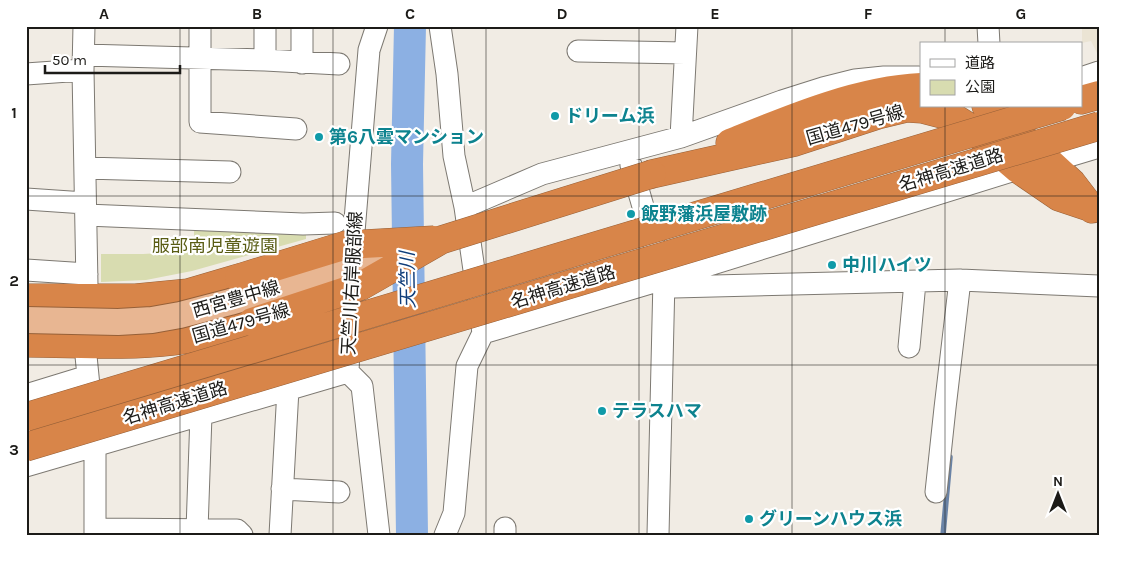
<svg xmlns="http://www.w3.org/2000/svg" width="1125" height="561" font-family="Karla,'Noto Sans JP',sans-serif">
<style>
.built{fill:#ebe4d4}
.green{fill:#d8dcb0}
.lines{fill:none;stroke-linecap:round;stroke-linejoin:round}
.stream{stroke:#6a83a6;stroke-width:5.5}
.river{stroke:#8cb0e3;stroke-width:32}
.minor-casing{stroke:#7d7972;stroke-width:23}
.highway-casing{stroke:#966038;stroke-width:29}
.minor{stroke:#fff;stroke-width:21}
.highway{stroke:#d88549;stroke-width:28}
.major-bridge-casing{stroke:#966038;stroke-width:28;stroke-linecap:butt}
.highway-bridge-casing{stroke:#966038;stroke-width:29;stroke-linecap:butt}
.major-bridge{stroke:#e8b692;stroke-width:26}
.highway-bridge{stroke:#d88549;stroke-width:28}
.grid{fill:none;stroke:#1c1b18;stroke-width:1;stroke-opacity:0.55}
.culture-dot{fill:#0f9aa8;stroke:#fff;stroke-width:2}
.labels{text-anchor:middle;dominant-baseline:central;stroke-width:4.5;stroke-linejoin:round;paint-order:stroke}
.culture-label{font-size:18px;font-weight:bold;fill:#0d838f;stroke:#fff;text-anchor:start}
.street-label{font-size:18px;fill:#1c1b18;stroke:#fff}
.park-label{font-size:18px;fill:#595c14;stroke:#fff}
.water-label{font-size:19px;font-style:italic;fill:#0f3d7a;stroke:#fff}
.neatline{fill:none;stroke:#1c1b18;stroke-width:2}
.grid-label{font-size:16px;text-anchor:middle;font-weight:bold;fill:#1c1b18}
</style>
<rect width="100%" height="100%" fill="#f1ece4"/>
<path class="built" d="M1082,26H1099V57L1091,41L1082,43Z"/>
<path class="green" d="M194,227L306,231V239L192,271L146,280L101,282V254H143L194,251Z"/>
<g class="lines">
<path class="stream" d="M943,535L950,457"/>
<path class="river" d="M410,26L407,164L412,535"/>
<defs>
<path id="minor" d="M84,26L83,70L87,285C82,307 81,334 86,356L95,446V535
M200,26V122L296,129
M302,26V63
M377,26L369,50L354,232L348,372L362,386L379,535
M440,26L447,74L454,156L465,207L483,333L467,366L454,513L445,535
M988,26L989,44
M578,51L685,53
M84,55L265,60L339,64
M265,60V26
M26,74L83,70
M1081,78L1099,72
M681,137L687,26
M1049,162L1099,147
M631,165L664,279L658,535
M85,168L230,172
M26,199L85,203
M465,207L542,174L681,137L782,101L823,88L855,80L884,77H919
M86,215L303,224L335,223
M26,270L87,274
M664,280L674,287L960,280L1099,286
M483,333L664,279L1018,169
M909,347L915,282
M26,395L88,376
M26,466L348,372
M282,489L339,492
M936,492L945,408L960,280
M95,529L237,530L242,535
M197,530L201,415
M280,535L288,389
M505,535V528"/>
<path id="highway" d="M1081,100L1099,95
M986,106L992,109L1072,183L1092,209
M730,143C789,119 857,90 921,87
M652,174L795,142L878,115L907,108L922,109L953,117L969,127L1018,169L1059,197L1092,208
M26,298H136L188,293L239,278
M26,343C75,343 125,347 173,341C200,338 226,330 252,322"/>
</defs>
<use href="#minor" class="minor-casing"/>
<use href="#highway" class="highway-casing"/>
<use href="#minor" class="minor"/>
<use href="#highway" class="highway"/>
<defs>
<path id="major-bridge" d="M26,320L118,322L152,320L180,315L230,302L418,247"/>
<path id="highway-bridge" d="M239,278L346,245L434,240
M252,322L361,286L441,240L652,174
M26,417L1062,106
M26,447L1099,126"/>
</defs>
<use href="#major-bridge" class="major-bridge-casing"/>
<use href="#highway-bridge" class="highway-bridge-casing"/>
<use href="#major-bridge" class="major-bridge"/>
<use href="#highway-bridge" class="highway-bridge"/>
</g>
<path class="grid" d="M180,26V535M333,26V535M486,26V535M639,26V535M792,26V535M945,26V44M945,106V535M26,196H1099M26,365H1099"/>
<g class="culture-dot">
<circle cx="555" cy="116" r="5"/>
<circle cx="319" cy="137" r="5"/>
<circle cx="631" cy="214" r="5"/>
<circle cx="832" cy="265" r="5"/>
<circle cx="602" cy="411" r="5"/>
<circle cx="749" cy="519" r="5"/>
</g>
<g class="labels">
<g class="culture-label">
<text x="565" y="116">ドリーム浜</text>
<text x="329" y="137">第6八雲マンション</text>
<text x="641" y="214">飯野藩浜屋敷跡</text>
<text x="842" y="265">中川ハイツ</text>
<text x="612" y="411">テラスハマ</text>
<text x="759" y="519">グリーンハウス浜</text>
</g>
<g class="street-label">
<text transform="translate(855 125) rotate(-16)">国道479号線</text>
<text transform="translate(951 170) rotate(-17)">名神高速道路</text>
<text transform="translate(352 283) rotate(-87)">天竺川右岸服部線</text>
<text transform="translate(563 287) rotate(-17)">名神高速道路</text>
<text transform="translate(236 299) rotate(-16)">西宮豊中線</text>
<text transform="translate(241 323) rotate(-16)">国道479号線</text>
<text transform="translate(175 403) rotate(-17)">名神高速道路</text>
</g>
<g class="park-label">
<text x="215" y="246">服部南児童遊園</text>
</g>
<g class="water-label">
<text transform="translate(408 280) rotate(-91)">天竺川</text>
</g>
</g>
<rect width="1125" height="561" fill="none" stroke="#ffffff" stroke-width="55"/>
<rect x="920" y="42" width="162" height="65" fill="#ffffff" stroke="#a4a4a3"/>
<rect x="930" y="59" width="25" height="8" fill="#ffffff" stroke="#a4a4a3"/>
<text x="965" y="68" font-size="15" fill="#1c1b18">道路</text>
<rect x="930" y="80" width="25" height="15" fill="#d8dcb0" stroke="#a4a4a3"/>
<text x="965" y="92" font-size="15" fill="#1c1b18">公園</text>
<g transform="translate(1058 494)" stroke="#ffffff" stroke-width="4" paint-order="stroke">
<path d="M0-4L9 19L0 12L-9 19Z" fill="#1c1b18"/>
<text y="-8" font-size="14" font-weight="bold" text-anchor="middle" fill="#1c1b18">N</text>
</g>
<path d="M45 65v8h135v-8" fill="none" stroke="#1c1b18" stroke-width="2.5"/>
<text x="52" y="65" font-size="15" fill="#1c1b18" stroke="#ffffff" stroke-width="4" paint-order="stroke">50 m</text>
<rect x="28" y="28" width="1070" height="506" class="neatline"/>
<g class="grid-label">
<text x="104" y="19">A</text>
<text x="257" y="19">B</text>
<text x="410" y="19">C</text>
<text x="562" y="19">D</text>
<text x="715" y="19">E</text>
<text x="868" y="19">F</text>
<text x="1021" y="19">G</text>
<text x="14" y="118">1</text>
<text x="14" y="286">2</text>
<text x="14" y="455">3</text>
</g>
</svg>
